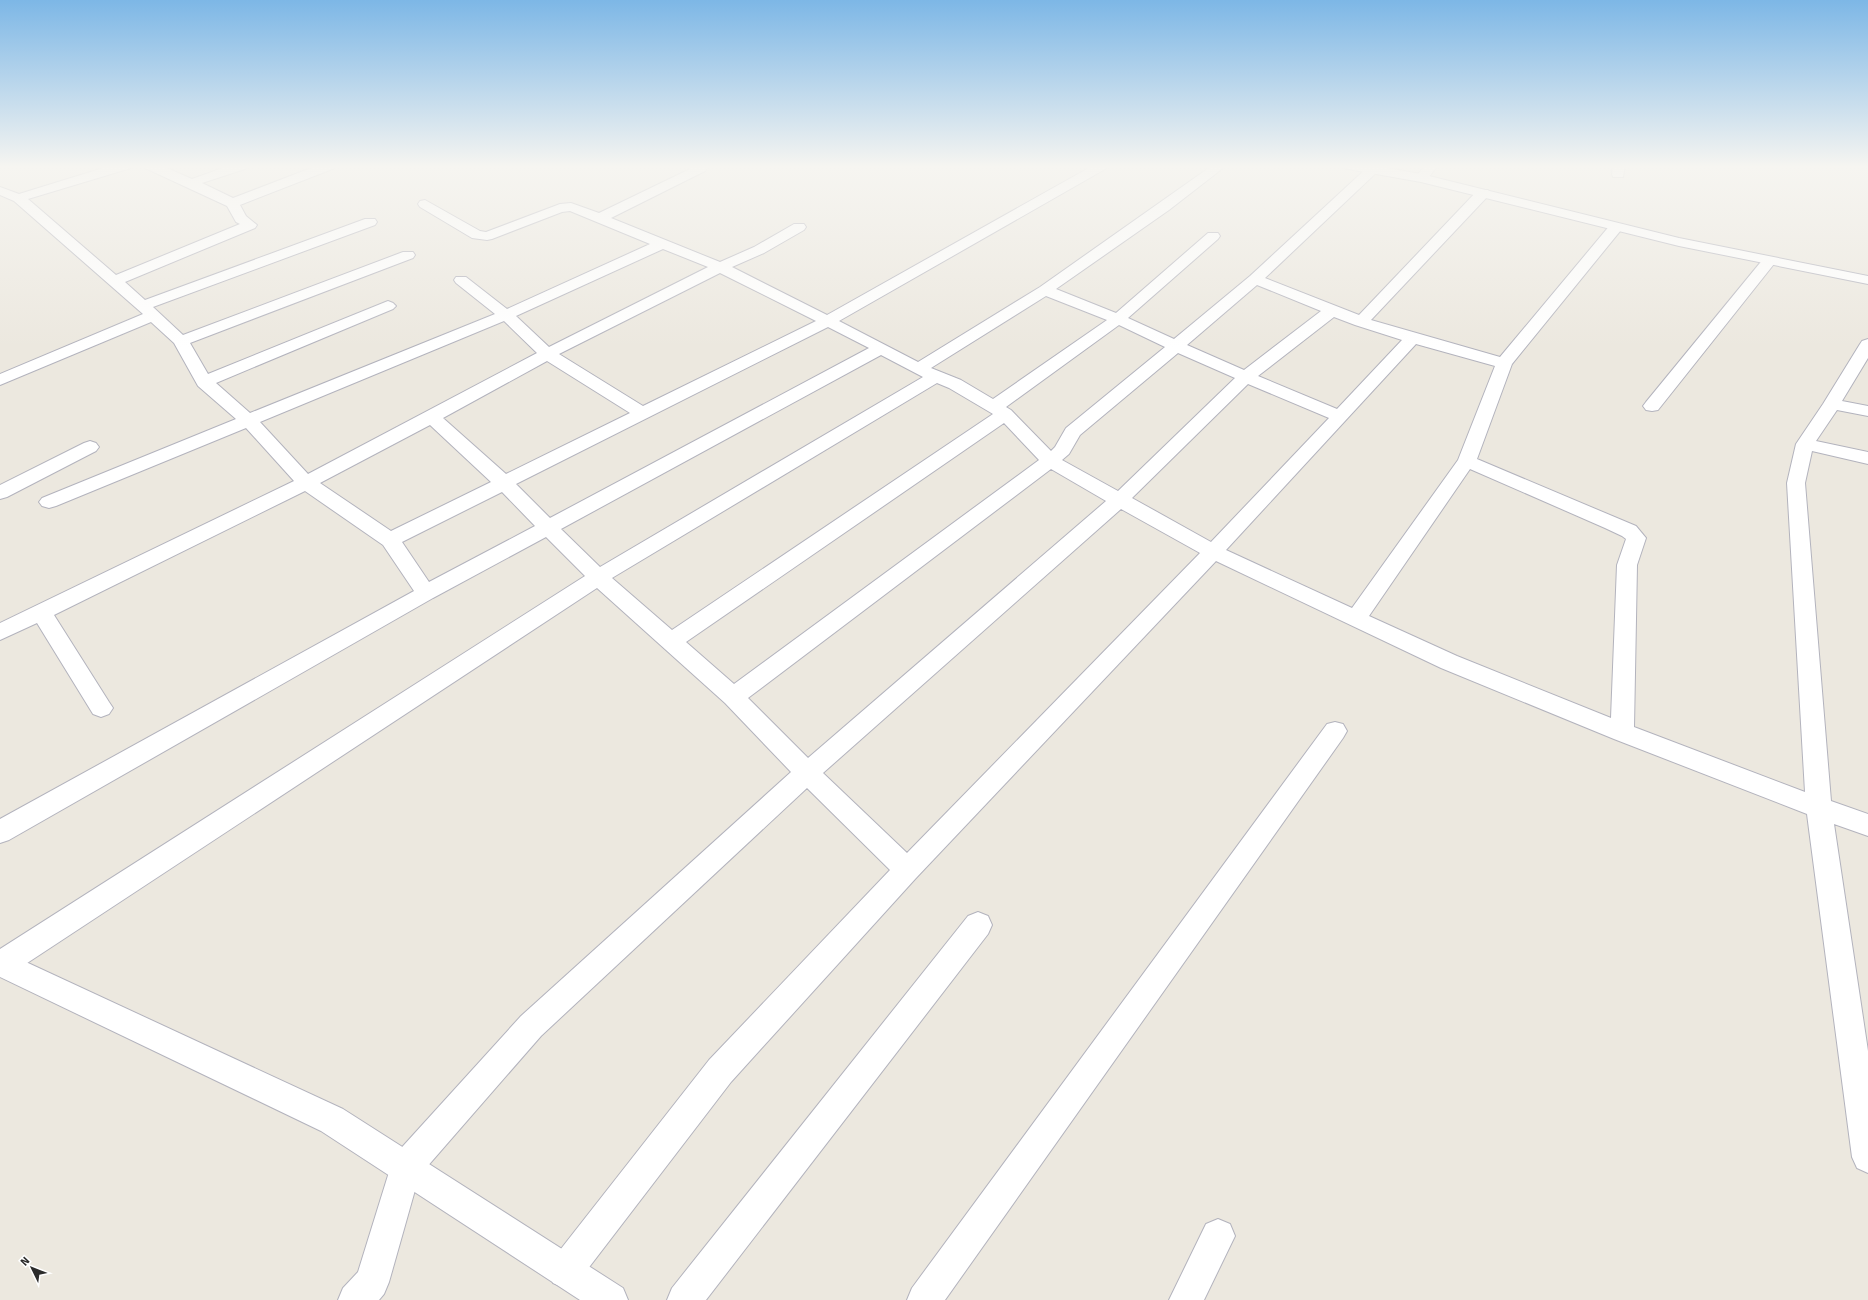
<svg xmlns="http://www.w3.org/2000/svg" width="1868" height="1300" font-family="'Fira Sans',sans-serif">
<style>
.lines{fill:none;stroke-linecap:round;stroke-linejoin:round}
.street-casing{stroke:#b3b3bd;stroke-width:2}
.secondary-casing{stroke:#b3b3bd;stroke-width:2}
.street{fill:#fff;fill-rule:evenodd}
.secondary{fill:#fff;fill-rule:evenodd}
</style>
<rect width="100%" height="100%" fill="#ece8df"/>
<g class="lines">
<defs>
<path id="street" d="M113,165H133L131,168L28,199L116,275L240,224L236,222L227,206L145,168L143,165H160L192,179L231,165H250L248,168L202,183L233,198L319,165H337L335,168L240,205L246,216L257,225L255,228L125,282L145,300L365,219H375L377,222L375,225L153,307L183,335L403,252H413L415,255L413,258L190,343L208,374L383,303L388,301L393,303L396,306L393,309L216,383L250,413L495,314L456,283L454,280L456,277H466L507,309L650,244L570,211L562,212L492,239L487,240L472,238L420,207L418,204L420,201L425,200L480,231L486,232L560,204L571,203L599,213L690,169L685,165H705L707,168L705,171L611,218L720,262L754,247L794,224H804L806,227L804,230L764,253L732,267L827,315L1094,165H1109L1107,168L839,321L918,362L1040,287L1213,165H1227L1169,210L1056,289L1116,313L1208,233H1218L1220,236L1218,239L1128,318L1174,339L1250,276L1369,166H1377L1379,169L1377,172L1265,278L1359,315L1478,190H1488L1490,193L1488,196L1371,320L1500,357L1611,224H1621L1623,227L1621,230L1512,364L1477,459L1636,526L1646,538L1637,565L1634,727L1805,792L1787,483L1796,444L1823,404L1860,344L1862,341L1868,339V358L1842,401L1868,406V416L1837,410L1816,441L1868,452V464L1812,451L1805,483L1831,801L1868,814V836L1834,824L1868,1051V1173L1857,1168L1852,1157L1807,814L1614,739L1441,668L1216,561L916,878L731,1082L577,1283L565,1288L553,1283L548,1271L553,1259L709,1060L890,870L807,788L541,1036L419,1176L389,1282L384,1294L379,1300H338L343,1288L358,1272L394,1156L521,1016L791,772L725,703L597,588L12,973L0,977V949L585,576L546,537L433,598L9,840L0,843V819L414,591L383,545L305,491L54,615L109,702L113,708L109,714L101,717L93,714L37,623L0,640V623L294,481L246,428L56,506L49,508L42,506L39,502L42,498L236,419L198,386L174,343L151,322L0,385V374L143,314L14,201L0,195V187L19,194ZM663,249L708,267L549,347L516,316ZM720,273L816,321L643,406L559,354ZM1257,285L1321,311L1244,370L1187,345ZM1046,296L1107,320L993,399L961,380L931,368ZM1334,317L1355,325L1402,340L1337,409L1258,376ZM504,321L537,353L308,474L260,422ZM1119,325L1165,347L1066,428L1055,447L1051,451L1011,410L1006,407ZM828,327L869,348L550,518L516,484ZM1416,344L1495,366L1458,460L1352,608L1226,550ZM1178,353L1235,378L1118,491L1062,460L1069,454L1080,435ZM881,355L923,377L600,567L561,529ZM547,361L630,413L506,474L443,418ZM937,383L949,388L993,414L672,630L612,578ZM1248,384L1329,418L1211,542L1132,498ZM1004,423L1039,460L734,684L686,642ZM430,425L491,482L391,531L320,483ZM1051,469L1106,501L808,758L748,698ZM1470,469L1605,528L1622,536L1626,539L1617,565L1611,718L1457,656L1369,616ZM502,492L535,526L429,582L402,542ZM1121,509L1200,553L907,853L823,773Z
M1425,165H1438L1426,181H1416L1415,178Z
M1613,165H1625L1623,177H1613L1612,174Z
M1769,257L1774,258L1776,261L1774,264L1658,410L1652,411L1646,410L1643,406L1646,402L1764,258Z
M90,441L96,443L99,447L96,451L7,497L0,499V485L84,443Z
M1335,722L1343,724L1347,731L1343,738L945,1300H907L912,1288L1327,724Z
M978,912L988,916L992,925L988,934L706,1300H667L672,1288L968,916Z
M1218,1219L1230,1224L1235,1236L1204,1300H1169L1206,1224Z"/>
<path id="secondary" d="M1342,165H1370L1421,174L1679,238L1868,276V284L1679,246L1421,182L1348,169L1344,168Z
M0,950L343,1109L623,1288L628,1300H580L321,1131L0,977Z"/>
</defs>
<use href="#street" class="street-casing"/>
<use href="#secondary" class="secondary-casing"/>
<use href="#street" class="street"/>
<use href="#secondary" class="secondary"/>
</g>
<linearGradient id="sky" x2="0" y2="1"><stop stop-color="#7db7e6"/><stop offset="0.48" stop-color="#f6f5f1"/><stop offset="1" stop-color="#f6f5f1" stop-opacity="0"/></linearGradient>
<rect width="1868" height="347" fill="url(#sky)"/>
<g transform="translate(32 1268) rotate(313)" stroke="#ffffff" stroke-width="3" paint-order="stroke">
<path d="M0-3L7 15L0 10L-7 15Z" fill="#2b2b2b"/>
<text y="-6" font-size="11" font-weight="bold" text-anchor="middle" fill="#2b2b2b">N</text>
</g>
</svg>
